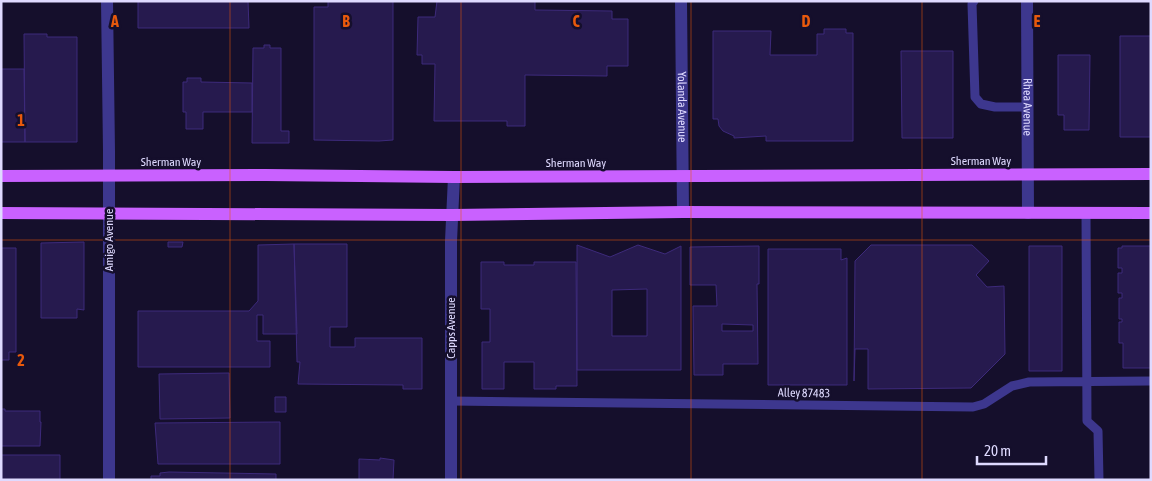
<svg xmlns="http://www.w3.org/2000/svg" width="1152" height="481" font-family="'Asap Condensed',sans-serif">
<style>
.building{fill:#261a4e;stroke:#3d2a7b;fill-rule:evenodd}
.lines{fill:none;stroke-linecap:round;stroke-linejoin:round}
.service{stroke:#3d378e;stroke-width:9}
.minor{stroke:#3d378e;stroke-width:12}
.tertiary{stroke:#3d378e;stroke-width:12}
.primary{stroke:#c961ff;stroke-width:12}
.grid{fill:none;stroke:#e8590c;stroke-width:1;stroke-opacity:0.55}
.labels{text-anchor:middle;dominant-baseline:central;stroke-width:5;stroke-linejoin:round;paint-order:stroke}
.street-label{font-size:12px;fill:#dfdaff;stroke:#150f2c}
.grid-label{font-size:16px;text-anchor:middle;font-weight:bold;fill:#e8590c;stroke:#150f2c;stroke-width:5;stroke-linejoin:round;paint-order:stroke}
</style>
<rect width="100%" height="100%" fill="#150f2c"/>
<path class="building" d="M138,1H248L249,28H138Z
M328,1H393V140L379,141L314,140V7H328Z
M437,1H535V10L612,11V19H628V66H607V76L525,75V126H507V121H434L435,64H422V55H417L418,17H435Z
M824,29H846V33H853V141H766V136L734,138V136L723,131L719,126L718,119H713V31H771L770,55H817V34H824Z
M24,34H47V37H77V142H25Z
M1120,36H1151V137H1120Z
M264,45H270V48H281V131H289V143H252L253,48H264Z
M901,51H953V138H902Z
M1058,55H1090L1089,130H1064V115H1058Z
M1,69H24L25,142H1Z
M187,78H201V82L252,83V112H203V129H186V112H183V82H187Z
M84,242V310L77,309V318H41V243Z
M168,242H183L182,247H168Z
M294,244L297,334H263V315H257V341H270V367H138V311H249L258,301V245Z
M294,244H347V327H330V347H355V338H422V389H403V385L298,384L300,362H297Z
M577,245L610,257L638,245L665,254L681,246V370H577ZM647,289V336H612V290Z
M871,245H972L989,261L976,275L987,287L1004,286L1005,354L971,388L868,389V349H855L854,381L855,261Z
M759,246V284H757L758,364H723V375H694L693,306H717L716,285H690V247ZM722,324L753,325V331H722Z
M1029,246H1062V371H1029Z
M1122,246H1151V368H1123V343H1119V322H1122V319H1119V298H1122V293H1118V273H1122V268H1118V248H1122Z
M1,248H16V352H9V360H1Z
M768,249H841V260L847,258V385H768Z
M481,262H504V265H534V262H576L577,386H556V389H534V362H504V389H482V342H490V309H481Z
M229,373L230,418L160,419L159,374Z
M275,397H286V412H275Z
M1,409H5V411H40V422H41L40,446H1Z
M280,422V464H158L155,423Z
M1,455H60V480H1Z
M380,458L394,460L393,480H359V459L380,460Z
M169,472L276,474V480H151V476H160V473Z"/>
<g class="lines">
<path class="service" d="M974,1L972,4L975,97L981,104L995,107H1027
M1086,213L1087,421L1098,431L1099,480
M451,401L973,407L984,404L1012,386L1029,382L1151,381"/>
<g class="minor">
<path d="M107,1L109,151V480"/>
<path id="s1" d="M1027,1L1028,213"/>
<path d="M451,480V241L454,177"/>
</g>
<path class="tertiary" id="s2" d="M681,1L683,212"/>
<path class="primary" d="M1,176L266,175L454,177L1151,174
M1,213L452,215L683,212L1151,213"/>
</g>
<path class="grid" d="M230,1V480M461,1V480M691,1V480M922,1V480M1,240H1151"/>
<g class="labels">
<g class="street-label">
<text stroke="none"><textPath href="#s2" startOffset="106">Yolanda Avenue</textPath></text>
<text stroke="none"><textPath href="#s1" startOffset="106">Rhea Avenue</textPath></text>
<text x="981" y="161">Sherman Way</text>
<text x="171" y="162">Sherman Way</text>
<text x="576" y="163">Sherman Way</text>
<text transform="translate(109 240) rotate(-90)">Amigo Avenue</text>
<text transform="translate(451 328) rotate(-90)">Capps Avenue</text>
<text transform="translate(804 393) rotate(1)">Alley 87483</text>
</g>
</g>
<g class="grid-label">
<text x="115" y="27">A</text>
<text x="346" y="27">B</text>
<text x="576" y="27">C</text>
<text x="806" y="27">D</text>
<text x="1037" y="27">E</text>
<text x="21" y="126">1</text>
<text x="21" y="366">2</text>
</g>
<rect width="1152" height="481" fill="none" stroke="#dfdaff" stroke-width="5"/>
<path d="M977 456v8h69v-8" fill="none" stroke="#dfdaff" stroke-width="2.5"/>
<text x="984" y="456" font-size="15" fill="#dfdaff" stroke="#150f2c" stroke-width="4" paint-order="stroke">20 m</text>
</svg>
